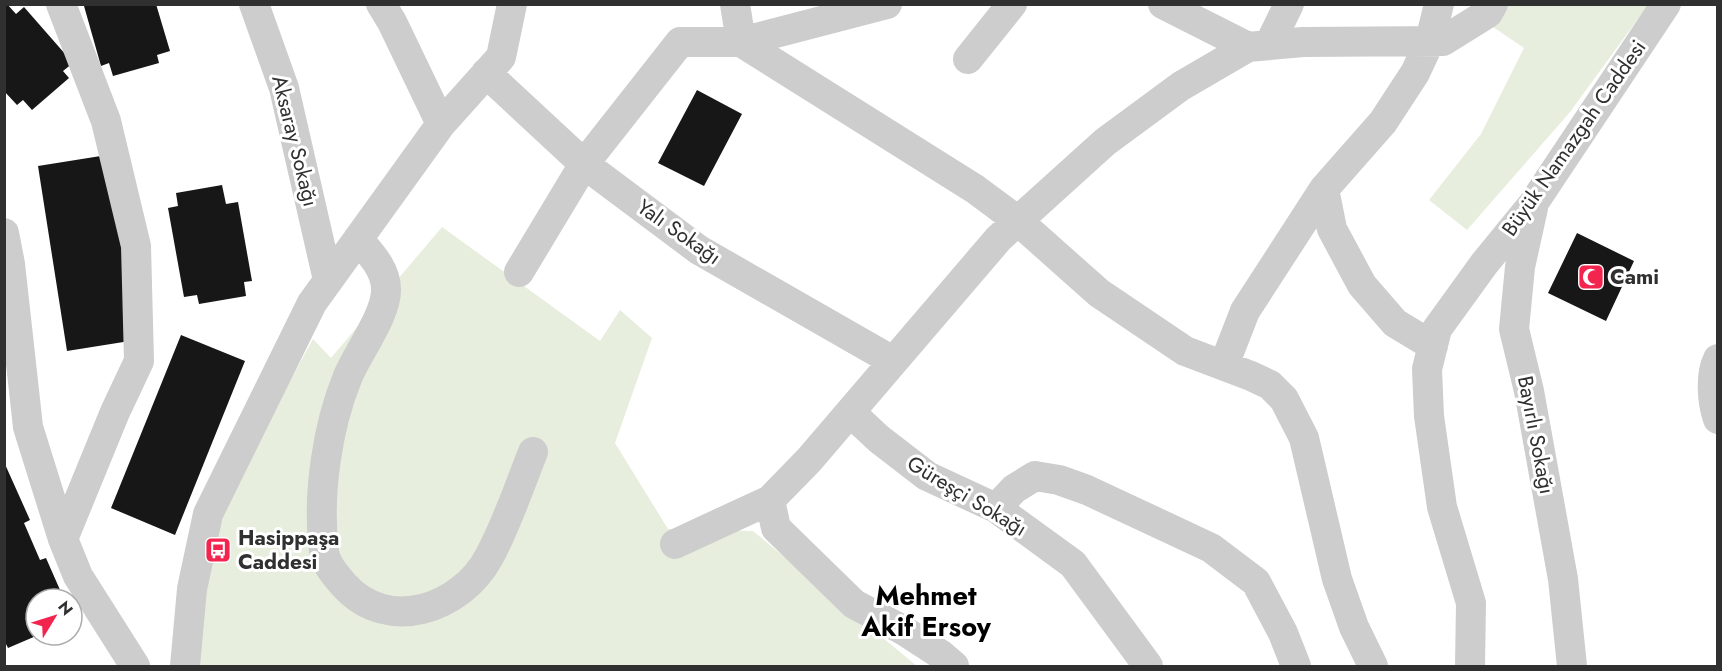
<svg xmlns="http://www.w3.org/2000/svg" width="1722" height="671" font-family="Jost,sans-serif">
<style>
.green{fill:#e8eedd}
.building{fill:#171717}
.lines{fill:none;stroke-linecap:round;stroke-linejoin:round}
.minor{stroke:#cdcdcd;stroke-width:30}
.labels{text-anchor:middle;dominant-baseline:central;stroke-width:6;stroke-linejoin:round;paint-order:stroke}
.street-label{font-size:21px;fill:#303030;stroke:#fff}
.poi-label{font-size:21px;font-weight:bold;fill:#303030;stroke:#fff;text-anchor:start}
.district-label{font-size:27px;font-weight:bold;fill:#000;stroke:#fff}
</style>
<rect width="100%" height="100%" fill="#fff"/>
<path class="green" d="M1506,5H1648L1570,112L1467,230L1429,200L1481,134L1524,48L1493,27Z
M442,227L600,341L620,310L652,338L615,443L668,529L753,531L917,666H193L209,527L313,339L331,358Z"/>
<path class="building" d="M4,4H7L16,14L24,7L73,63L63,71L69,78L32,110L23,100L17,105L4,91Z
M88,4H156L170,51L157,55L159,63L113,76L109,63L101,66L84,6Z
M697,90L742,114L704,186L658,163Z
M107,155L136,340L67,351L38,166Z
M222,185L226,204L238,202L252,281L244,282L246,296L199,304L197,295L184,297L168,208L178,206L176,193Z
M1577,233L1634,261L1606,321L1548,293Z
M181,335L245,361L175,535L111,508Z
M4,462L30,520L24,523L40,560L46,558L64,599H36V636L8,648L4,640Z"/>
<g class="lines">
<path class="minor" d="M61,4L106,121L136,246L139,361L115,412L63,539
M254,4L284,88L328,280
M381,4L392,22L441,124
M735,4L741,42L887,4
M1163,4L1248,47
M1269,45L1289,4
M968,59L1012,4
M486,73L584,164L699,250L893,361
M1324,189L1332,229L1362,285L1395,323L1433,346
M1533,208L1520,267L1514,329L1529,391L1563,579L1572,666
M4,233L10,264L28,427L63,539L78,576L135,666
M358,239C370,253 386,269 386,289C387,314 358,352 348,376C327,427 317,496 324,551C325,564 336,576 344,585C388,634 461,609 489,557C507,524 519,487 533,452
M519,272L584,164L680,42H741L975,189L1018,221L1099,293L1185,351L1251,376L1270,385L1284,399L1304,438L1337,579L1354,627L1373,666
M1718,359C1710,375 1712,402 1718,419
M1224,365L1245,311L1324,189L1383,122L1415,73L1430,41L1439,4
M850,412L879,439L927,476L996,508L1073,564L1148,666
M996,508L1014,489L1035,476L1059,480L1087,490L1211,548L1256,582L1283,633L1296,666
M675,544L770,500
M185,666L192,589L208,514L312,303L441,124L501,57L512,4
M954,666L940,654L903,630L854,604L776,528L770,500L809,460L999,238L1105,142L1181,86L1248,47L1303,42L1443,41L1488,13L1493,4
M1470,666L1471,603L1442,507L1429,416L1427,369L1437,329L1484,264L1533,204L1666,4"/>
</g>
<defs>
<symbol id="mosque-square" viewBox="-11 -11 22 22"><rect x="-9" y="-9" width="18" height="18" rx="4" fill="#f3254f" stroke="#fff"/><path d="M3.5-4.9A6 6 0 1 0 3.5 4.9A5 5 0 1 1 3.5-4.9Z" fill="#fff"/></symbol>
<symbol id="bus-square" viewBox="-11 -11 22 22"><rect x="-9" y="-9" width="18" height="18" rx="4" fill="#f3254f" stroke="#fff"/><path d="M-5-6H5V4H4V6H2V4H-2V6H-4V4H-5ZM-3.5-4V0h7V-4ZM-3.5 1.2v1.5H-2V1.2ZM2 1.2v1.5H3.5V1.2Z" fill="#fff"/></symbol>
</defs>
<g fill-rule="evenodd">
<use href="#mosque-square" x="1576" y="262" width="30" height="30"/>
<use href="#bus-square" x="203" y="535" width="30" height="30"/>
</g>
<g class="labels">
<g class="street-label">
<text transform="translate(1574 138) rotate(-55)">Büyük Namazgah Caddesi</text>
<text transform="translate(295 141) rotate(76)">Aksaray Sokağı</text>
<text transform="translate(679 232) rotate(35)">Yalı Sokağı</text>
<text transform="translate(1536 435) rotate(79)">Bayırlı Sokağı</text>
<text transform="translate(967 496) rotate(31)">Güreşçi Sokağı</text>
</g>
<g class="poi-label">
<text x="1610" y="277">Cami</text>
<text x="238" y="538">Hasippaşa<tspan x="238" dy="24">Caddesi</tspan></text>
</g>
<g class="district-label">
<text x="926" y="595">Mehmet<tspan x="926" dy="31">Akif Ersoy</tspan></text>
</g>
</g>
<rect width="1722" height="671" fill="none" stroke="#303030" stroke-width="12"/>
<g transform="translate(54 617) rotate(52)"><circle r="28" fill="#ffffff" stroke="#acacac" stroke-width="1.5"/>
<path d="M0-4.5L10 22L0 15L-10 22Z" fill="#f3254f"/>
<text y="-9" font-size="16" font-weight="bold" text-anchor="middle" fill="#303030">N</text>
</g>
</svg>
